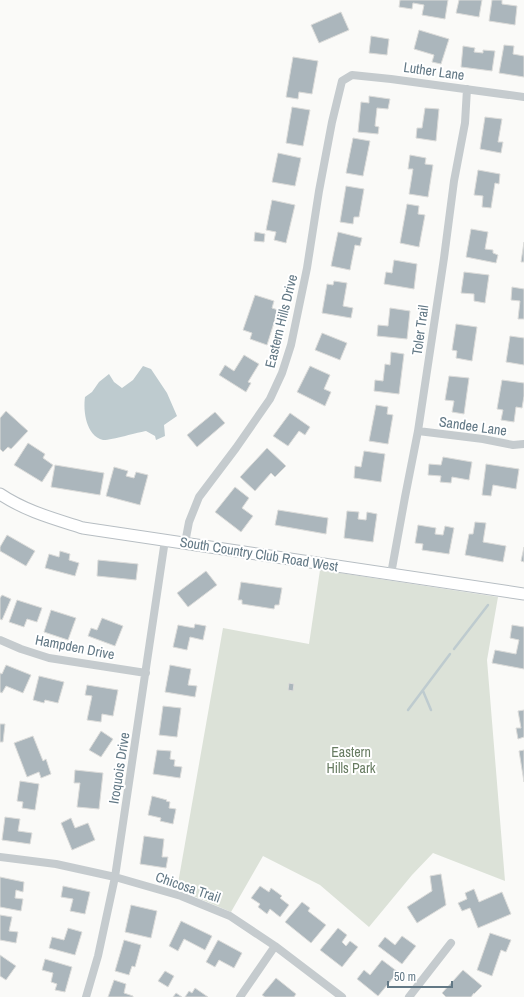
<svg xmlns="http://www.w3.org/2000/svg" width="524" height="997" font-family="'Archivo Narrow',sans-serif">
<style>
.green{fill:#dce2d8}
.water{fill:#becbcf}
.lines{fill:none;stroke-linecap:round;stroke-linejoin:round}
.stream{stroke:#becbcf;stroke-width:2.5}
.building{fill:#abb6bc;stroke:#dcdcda}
.secondary-casing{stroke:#b7bec3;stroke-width:13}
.street{stroke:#c5cbce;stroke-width:8}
.secondary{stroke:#fff;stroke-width:11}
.labels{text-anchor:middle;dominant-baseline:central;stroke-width:4;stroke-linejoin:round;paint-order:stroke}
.street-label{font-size:14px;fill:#627885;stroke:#fff}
.park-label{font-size:14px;fill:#687c62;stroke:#fff}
</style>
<rect width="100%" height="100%" fill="#fafaf8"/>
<path class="green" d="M320,570L498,597L487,660L505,881L433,853L412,875L369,927L320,885L263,856L231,912L177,889L223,628L309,644Z"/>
<path class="water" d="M143,366L151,369L167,393L177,416L164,425L165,436L156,440L155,436L146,431C139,432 108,441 103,440C86,436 83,411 85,397L92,392L99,382L109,374L114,382L122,388L133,380Z"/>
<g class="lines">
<path class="stream" d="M454,649L488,605
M423,691L431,710
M408,710L450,654"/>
</g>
<path class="building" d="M400,0H448L445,19L422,15L424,5L413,3L412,9L399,7Z
M459,0H482L479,17L456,13Z
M492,0H502V4L517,6L515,25L489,21Z
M341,12L349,30L319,43L311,25Z
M419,30L449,39L441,64L432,62L434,55L414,49Z
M371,36L389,39L387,55L369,53Z
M504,45L514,46L513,54L524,56V77L499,73Z
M463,46L475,48L474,52L483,53V50L495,51L492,71L461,67Z
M293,57L318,61L312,94L299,92L298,99L286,97Z
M369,96L390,99L388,109L377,108L375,126L379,127L378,134L358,132L361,102L369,103Z
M292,107L310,110L303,146L286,143Z
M425,108L439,109L436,141L416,138L417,128H422Z
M485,117L502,119L498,142H503L501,153L480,149Z
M353,138L370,141L363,176L346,173Z
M278,153L301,158L295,186L272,182Z
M410,155L426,158L425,164L433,165L428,197L409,194L413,169H408Z
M478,170L500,174L499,184L495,183L491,208L482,207L483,196L474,195Z
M346,186L364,189L359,217H354L353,224L340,222Z
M272,200L295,205L286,243L274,240L276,232L266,230Z
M407,204L419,206L418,214L425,215L419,247L400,243Z
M471,229L488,232L485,249L493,250V253L498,255L496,263L466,257Z
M255,232L265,234L264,242L254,241Z
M338,232L362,238L360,246L355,245L350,270L331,266Z
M524,242V262H521Z
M394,260L417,264L414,289L384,284L386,272L392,273Z
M464,272L489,275L485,303L474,301V294L461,293Z
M334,281L347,283L343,306L353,308L351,318L322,313L327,284L333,285Z
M512,287L524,289V319H518L520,301L511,300Z
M255,295L274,301L272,308L278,310L267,345L250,339L252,333L243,330Z
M390,308L410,311L407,339L377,336L378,325L388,326Z
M456,324L477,327L472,361L456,358L457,351L452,350Z
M322,333L347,343L340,360L315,350Z
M510,336L524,338V365L506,362Z
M391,352L404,354L399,394L374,391L375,380L383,381L385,364L390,365Z
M244,355L259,364L248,382L251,383L246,392L219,375L225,365L234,371Z
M310,366L330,375L324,389L331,392L325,406L297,392Z
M449,376L469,378L464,414L452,412L454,401L445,400Z
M502,380L524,383V396L522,408L516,407L514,422L501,420L503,410L497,409Z
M376,405L388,407L387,414L393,415L388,444L369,441Z
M6,411L28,431L11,449L8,447L3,452L0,449V418Z
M215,412L225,423L197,447L187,435Z
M290,413L310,427L305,435L299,431L288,446L273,436Z
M28,443L45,454L43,458L53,465L42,482L14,465Z
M267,448L286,466L275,477L271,473L255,491L240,477Z
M364,451L385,454L381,482L354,478L355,466L361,467Z
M443,457L472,462L469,480L452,477L451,483L440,482L441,476L428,475L429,464L441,465Z
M486,464L519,469L516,489L493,485L491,496L482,495Z
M55,465L104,473L100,495L51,487Z
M114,467L128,471L126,476L134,478L136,472L148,475L140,505L106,496Z
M235,487L249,498L242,508L253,516L241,532L215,512Z
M278,510L328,518L326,534L275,525Z
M347,511L359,512L358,519L366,520L367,512L377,514L373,542L344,538Z
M475,522L486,523L483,542L506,546L503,562L465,555L469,534H473Z
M418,525L436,528L435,534L443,535L445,526L454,528L449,554L422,550L423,544L415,543Z
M7,535L35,551L26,566L0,551V547Z
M524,547V562L521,561Z
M60,551L70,554L69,560L79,563L75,576L45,568L49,554L59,557Z
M98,560L138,564L136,580L97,576Z
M206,571L217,585L188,607L177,593Z
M241,582L282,588L279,605H275L274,609L242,604V600H238Z
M2,595L11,599L2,620L0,619V598Z
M17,600L42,608L37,622L27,619L24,627L9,622Z
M51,610L76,618L68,640L44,632Z
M102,618L123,626L115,646L88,636L91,628L97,630Z
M195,624L206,626L203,640L190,637L187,650L173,647L178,625L194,628Z
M512,625L524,627V669L492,663L495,650L516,654L519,640L510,638Z
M6,665L31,675L23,693L6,686L2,693L0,692V673L2,674Z
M170,665L191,669L188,685L197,686L195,697L165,692Z
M39,676L64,682L58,703L45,700L44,703L33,700Z
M289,683L294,684L293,691L288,690Z
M87,685L118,690L113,716L102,714L101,722L87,720L92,696L85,695Z
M163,706L181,708L177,737L159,735Z
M524,710V737L518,739L516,728H521L518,711Z
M0,724H5L3,742H0Z
M101,731L113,739L101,757L89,750Z
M33,736L43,761L46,759L51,774L41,778L39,772L27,777L14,743Z
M157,750L171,751L170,759L175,760L174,766L182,767L180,778L153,774Z
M524,750V782L519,751Z
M75,770L103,773L99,809L77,807L80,783H74Z
M20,781L39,784L35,810L22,808L23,802L17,801Z
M152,796L167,800L166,801L170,802L169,808L176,809L173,824L160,821L161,818L148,815Z
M5,817L20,819L18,831L32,833L30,844L2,840Z
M71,818L75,828L88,823L95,840L72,850L61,823Z
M144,836L164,839L162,857H168L166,868L140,864Z
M441,874L446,905L417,923L407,907L432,891L430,876Z
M0,877L24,882L23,892L16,890L15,898L23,899L21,911L0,907Z
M63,886L90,892L85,914L70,911L73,899L61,897Z
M260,886L269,892L271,888L282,896L280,898L289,905L280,917L270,909L267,914L258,907L260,904L251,898Z
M474,889L479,902L502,892L511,914L478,928L470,908L462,911L458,903L467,899L465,893Z
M302,902L310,908L308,911L326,925L311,943L285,922Z
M131,905L157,911L151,938L125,932Z
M0,915L12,917L9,931L18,932L16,943L0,940Z
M181,921L212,936L205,950L184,939L178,951L169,946Z
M68,928L82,932L75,955L49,948L52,937L64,940Z
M338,928L347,935L342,942L346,946L350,941L358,947L342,967L320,950Z
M490,933L511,940L506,952L501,950L492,976L477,970Z
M402,936L416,946L402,964L378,946L385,937L395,945Z
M124,940L141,945L135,967L132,966L129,975L115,971Z
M218,940L242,953L234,968L219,960L215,967L206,962Z
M0,955L16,966L6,980L0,976Z
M45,959L72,967L65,992L55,990L57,984L51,982L53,973L42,970Z
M382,960L398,972L378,996L357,979L364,970L370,975Z
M463,970L482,986L474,994V993L471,997H446L442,993Z
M165,971L174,976L168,987L158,981Z
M276,978L296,994L294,997H265L262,995Z
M114,980L126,984L124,993L133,996V997H108Z
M195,988L208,997H185L189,991L192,993Z
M176,993L182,997H173Z"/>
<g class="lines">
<defs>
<path id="secondary" d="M0,494C25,511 55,519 83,528L524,594"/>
</defs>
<use href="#secondary" class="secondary-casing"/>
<path class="street" d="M418,431L483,439L513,445L524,444
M185,543L189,522L199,497L236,448L270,399L282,373L291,345L307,268L319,191L332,122L342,81L352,75L391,79L524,97
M391,574L405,497L418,431L444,258L454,181L465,123L467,89
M0,640L21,649L49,658L146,673
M0,857L56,864L115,877L181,896L230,916L275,946L342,997
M86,997L98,956L115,877L165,540
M240,997L275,946
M409,997L451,943"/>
<use href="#secondary" class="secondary"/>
</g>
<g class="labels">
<g class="street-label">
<text transform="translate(434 71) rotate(8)">Luther Lane</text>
<text transform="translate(281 321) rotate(-76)">Eastern Hills Drive</text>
<text transform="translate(420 330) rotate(-82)">Toler Trail</text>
<text transform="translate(473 426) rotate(8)">Sandee Lane</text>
<text transform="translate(259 554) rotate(9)">South Country Club Road West</text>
<text transform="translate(75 647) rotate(11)">Hampden Drive</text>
<text transform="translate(119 768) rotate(-81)">Iroquois Drive</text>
<text transform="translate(188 887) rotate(19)">Chicosa Trail</text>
</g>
<g class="park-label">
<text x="351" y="752">Eastern<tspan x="351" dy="16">Hills Park</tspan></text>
</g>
</g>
<path d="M388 981v6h64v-6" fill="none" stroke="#627885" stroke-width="2"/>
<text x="394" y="981" font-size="12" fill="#627885" stroke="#ffffff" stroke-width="3" paint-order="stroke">50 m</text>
</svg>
